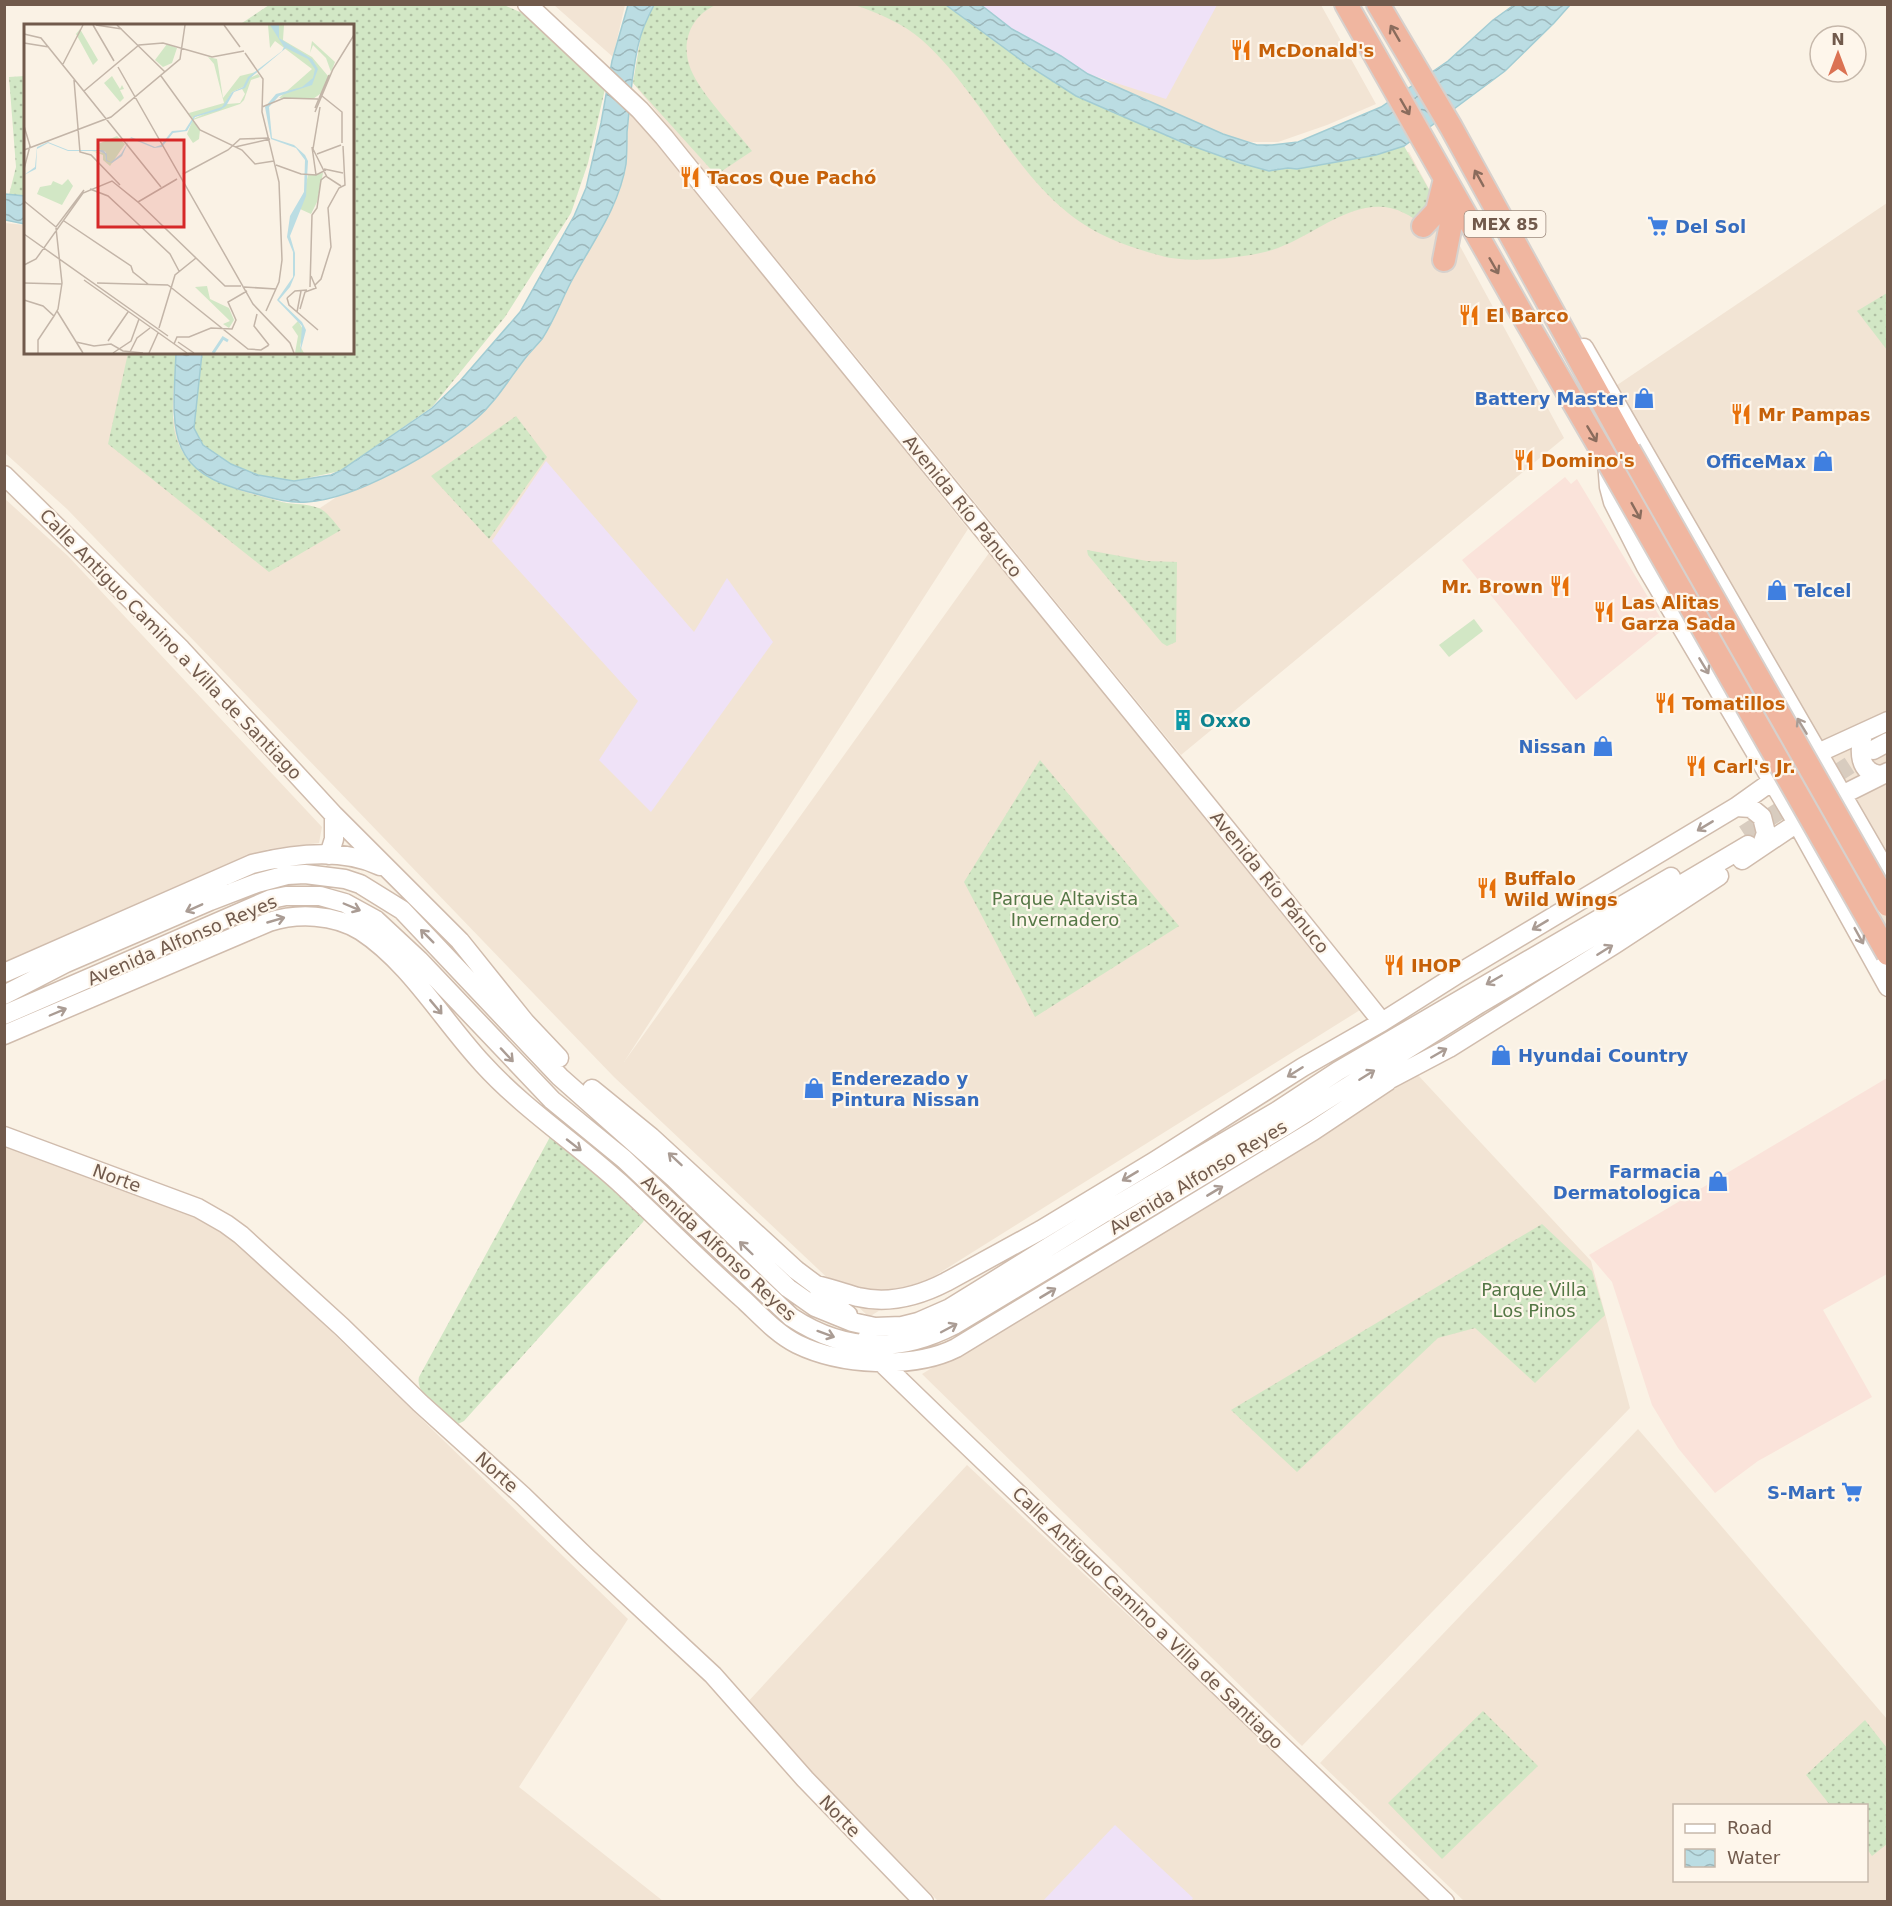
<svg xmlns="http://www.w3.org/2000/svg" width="1892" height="1906" font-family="'DejaVu Sans',sans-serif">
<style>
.residential{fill:#f2e4d4;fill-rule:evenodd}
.commercial{fill:#fae3da}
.education{fill:#efe2f7}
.grass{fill:url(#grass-dots)}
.garden{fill:#d2e7c5}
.water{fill:url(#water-waves);stroke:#a2ccd3;stroke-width:1.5}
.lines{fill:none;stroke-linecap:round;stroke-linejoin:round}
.secondary-tunnel{stroke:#d8ccbf;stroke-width:18;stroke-dasharray:18 9;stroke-linecap:butt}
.secondary-casing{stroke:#d0bcad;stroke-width:21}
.highway-casing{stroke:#d7d1cd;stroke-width:26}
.secondary{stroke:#fff;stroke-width:18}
.highway{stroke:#f0b6a0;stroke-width:22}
.highway-bridge-casing{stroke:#d7d1cd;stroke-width:26;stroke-linecap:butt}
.highway-bridge{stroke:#f0b6a0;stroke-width:22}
.oneway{stroke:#8a6c5d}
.oneway2{stroke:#aa9c94}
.labels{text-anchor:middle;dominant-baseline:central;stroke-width:4.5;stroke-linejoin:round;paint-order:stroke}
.shield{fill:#fef6eb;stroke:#9b897c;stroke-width:1.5}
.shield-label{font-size:16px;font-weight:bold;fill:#715a4c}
.food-label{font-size:18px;font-weight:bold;fill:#c56008;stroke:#fef6eb;text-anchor:start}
.shop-label{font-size:18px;font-weight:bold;fill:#366cbe;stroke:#fef6eb;text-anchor:end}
.street-label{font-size:18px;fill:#715a4c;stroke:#fef6eb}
.culture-label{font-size:18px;font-weight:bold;fill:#0d838f;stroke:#fef6eb;text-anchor:start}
.park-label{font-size:18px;fill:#547745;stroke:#fef6eb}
.inset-river{fill:none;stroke:#bbdde3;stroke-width:3}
.inset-road{fill:none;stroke:#c3b5a8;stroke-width:1.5}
.view{fill:#d62828;fill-opacity:0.15;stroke:#d62828;stroke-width:3}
.inset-edge{fill:none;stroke:#715a4c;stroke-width:3}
</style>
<defs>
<pattern id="grass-dots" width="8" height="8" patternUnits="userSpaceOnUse" patternTransform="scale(1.5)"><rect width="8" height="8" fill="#d2e7c5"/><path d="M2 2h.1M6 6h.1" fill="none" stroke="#afbea2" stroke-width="1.8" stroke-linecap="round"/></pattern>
<pattern id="water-waves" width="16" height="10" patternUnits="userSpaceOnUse" patternTransform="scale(1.5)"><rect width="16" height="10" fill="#bbdde3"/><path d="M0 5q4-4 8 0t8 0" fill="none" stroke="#9cb6ba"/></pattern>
</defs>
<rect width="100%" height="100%" fill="#faf2e5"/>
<path class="residential" d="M554,5H625L613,57Z
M654,5H946L1029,66L1076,96L1140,124L1297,169L1409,152L1564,438L1181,755L633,83L642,30Z
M991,5H1321L1376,104L1327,125L1278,142H1228L1134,98Z
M630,111L968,529L624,1062L989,553L1360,1010L869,1317L614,1077L67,509L5,453V223L25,225L26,352L176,353L173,418L265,496L283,503L320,508L496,391Z
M1887,203V930L1586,406Z
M4,498L68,556L322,827L319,843L268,849L5,962Z
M1417,1074L1591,1261L1630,1408L1302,1746L922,1374Z
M4,1139L219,1223L628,1619L519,1787L663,1901H5Z
M1638,1429L1887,1719V1901H1464L1320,1763ZM1674,1806H1866V1880H1674Z
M967,1465L1435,1901H938L745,1705Z"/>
<path class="commercial" d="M1565,477L1571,484L1577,479L1666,627L1576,700L1462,560Z
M1887,1078V1274L1823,1310L1872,1397L1758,1461L1715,1493L1678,1448L1652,1405L1612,1282L1589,1255Z"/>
<path class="education" d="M981,5H1217L1166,99L1088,74L1066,59L1012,29Z
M546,461L694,632L727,578L773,642L651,812L599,760L638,701L492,541Z
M1115,1825L1193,1898L1191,1901H1043Z"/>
<path class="grass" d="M269,5H504L533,18L605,89L588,163L571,213L505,317L432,407L340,471L294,481L258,475L231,464L203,445L194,428L202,353L352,352V26L239,25Z
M654,5H716C690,16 680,44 691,70C701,94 735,129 752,151L716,175L633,83L642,30Z
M854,5H946L1029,66L1076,96L1140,124L1240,163L1269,171L1288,168L1297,169L1375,155L1404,146L1439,207L1423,226C1417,221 1411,216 1404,213C1361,191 1317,234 1278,248C1252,258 1189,264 1162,256C1128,247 1095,235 1068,213C1009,165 978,90 922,40C904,24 877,12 854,5Z
M25,76V196L9,195L16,167L9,77Z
M1887,293L1888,350H1887L1857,311Z
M128,353H176C175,374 172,395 173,417C175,478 234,489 282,502C294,505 307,503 318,508C326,510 335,523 341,530L269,572L108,444Z
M516,416L547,457L489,539L431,476Z
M1087,550L1147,561L1177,562L1176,642L1167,646L1162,643L1088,555Z
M1040,760L1179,926L1035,1017L964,882Z
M556,1132L647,1212L643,1222L464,1421L458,1424L451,1421C440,1410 415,1394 419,1377L550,1137Z
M1542,1224L1592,1271L1605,1315L1535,1383L1475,1328L1438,1338L1297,1472L1231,1410Z
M1483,1711L1538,1766L1442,1859L1388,1803Z
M1865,1720L1887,1748V1844L1872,1856L1867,1849L1866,1806L1830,1805L1806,1775Z"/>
<path class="garden" d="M1474,619L1483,631L1449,657L1439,645Z"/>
<path class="water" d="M628,5H654C650,13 646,21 643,29C633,55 630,103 627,132C627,142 627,153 626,164C619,208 591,244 571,282C561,301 554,321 542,339C537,345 532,350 527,356C510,377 497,401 476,419C438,451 357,499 307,502C288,504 268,497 249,492C163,472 173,425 176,353H202L194,428L203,445L231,464L258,475L294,481L331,475L340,471L432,408L460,381L520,312L574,216L586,188L601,123L612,61Z
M946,5H981L1012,29L1061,56L1088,74L1223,134L1257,145H1272L1298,142L1381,107L1448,61L1493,20L1514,5H1570L1554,23L1505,71L1404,146L1376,155L1297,169L1288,168L1269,171L1240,163L1184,143L1076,96L1029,66Z
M5,194L25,196V224L5,220Z"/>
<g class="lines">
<path class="secondary-tunnel" d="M1744,834L1873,750"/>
<defs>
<path id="secondary" d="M527,4L640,110L664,137C902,433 1145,725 1382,1022
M1584,348L1888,874
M1607,461L1609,487L1613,502L1646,567L1797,823L1888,987
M4,475L181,649L334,815L460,941L525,1022L559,1058
M1863,733C1859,751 1858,773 1881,775
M1873,750L1888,742
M1736,807L1751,808L1762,817L1766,833L1761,847
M329,855L334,839V815
M1742,860L1797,823L1804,813L1830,798L1842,795L1888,772
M4,973L252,864C292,854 341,847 380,866
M4,995L66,963L210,901L257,883L287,875L305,874L345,879L360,884L402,910L560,1077L674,1178L788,1288L815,1307L852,1322L875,1327L902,1326L918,1322L950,1308L1102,1214L1277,1111L1338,1071L1671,877
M4,1015L271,899L286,896H320L345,903L376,920L419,960L552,1100L624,1159L791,1317C844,1352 898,1354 954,1325L1285,1126L1479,1004L1748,845
M4,1035L269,922C297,913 334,914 361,931C410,963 443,1021 483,1064C524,1109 575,1142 620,1183C662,1222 702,1263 745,1301C761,1316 777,1334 797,1344C840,1365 912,1370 956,1348L1313,1131L1388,1081
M1377,1086L1449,1048L1615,944L1719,876
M592,1089L651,1137L796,1270L816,1285L829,1301L848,1315
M4,1136L198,1208L226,1224L241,1235L342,1327L420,1403L523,1496L586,1557L713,1675L805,1779L924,1902
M816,1285C830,1288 844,1293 858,1297C888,1304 919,1296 946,1282L1041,1230L1155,1161L1303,1067L1382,1022L1461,972L1736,807L1771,782L1780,769L1805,754L1818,753L1888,721
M868,1336L881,1362L944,1423L1445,1902"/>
<path id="highway" d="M1346,4L1526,321L1607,460
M1378,4L1451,127L1629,450
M1423,226L1437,211L1445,179
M1444,260L1456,198"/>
</defs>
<use href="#secondary" class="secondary-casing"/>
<use href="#highway" class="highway-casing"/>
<use href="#secondary" class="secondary"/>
<use href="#highway" class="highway"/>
<defs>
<path id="highway-bridge" d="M1629,450L1888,905
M1607,460L1888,954"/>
</defs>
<use href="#highway-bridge" class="highway-bridge-casing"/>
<use href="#highway-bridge" class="highway-bridge"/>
</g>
<defs><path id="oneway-shaft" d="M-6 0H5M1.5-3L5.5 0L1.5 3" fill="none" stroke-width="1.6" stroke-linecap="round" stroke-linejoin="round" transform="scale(1.5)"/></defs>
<g class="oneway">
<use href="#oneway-shaft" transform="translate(1395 33) rotate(-120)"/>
<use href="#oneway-shaft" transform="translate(1405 107) rotate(60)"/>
<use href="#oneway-shaft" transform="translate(1479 178) rotate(-119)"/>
<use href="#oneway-shaft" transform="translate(1494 266) rotate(60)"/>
<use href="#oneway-shaft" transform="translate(1592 434) rotate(59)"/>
<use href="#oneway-shaft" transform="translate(1636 511) rotate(61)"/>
</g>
<g class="oneway2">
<use href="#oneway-shaft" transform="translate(1704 666) rotate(59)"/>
<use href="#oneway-shaft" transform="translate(1802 726) rotate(-121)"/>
<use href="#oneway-shaft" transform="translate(1705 826) rotate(149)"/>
<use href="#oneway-shaft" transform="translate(352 907) rotate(23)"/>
<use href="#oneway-shaft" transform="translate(194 908) rotate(156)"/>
<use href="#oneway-shaft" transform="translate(276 920) rotate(-16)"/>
<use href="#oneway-shaft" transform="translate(1540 925) rotate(149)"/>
<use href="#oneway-shaft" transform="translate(427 936) rotate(-135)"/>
<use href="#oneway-shaft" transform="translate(1859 936) rotate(61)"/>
<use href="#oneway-shaft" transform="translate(1605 950) rotate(-32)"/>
<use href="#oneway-shaft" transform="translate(1494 980) rotate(150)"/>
<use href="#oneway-shaft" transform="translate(436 1007) rotate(50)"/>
<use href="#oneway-shaft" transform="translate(58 1012) rotate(-23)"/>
<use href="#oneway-shaft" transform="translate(1439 1053) rotate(-30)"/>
<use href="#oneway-shaft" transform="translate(507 1055) rotate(47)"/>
<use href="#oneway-shaft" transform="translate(1295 1072) rotate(148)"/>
<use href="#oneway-shaft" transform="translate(1367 1075) rotate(-32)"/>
<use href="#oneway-shaft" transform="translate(574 1145) rotate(38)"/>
<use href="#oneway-shaft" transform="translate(675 1159) rotate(-137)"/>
<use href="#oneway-shaft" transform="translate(1130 1176) rotate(149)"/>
<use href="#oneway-shaft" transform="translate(1215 1191) rotate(-31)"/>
<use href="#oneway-shaft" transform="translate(746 1248) rotate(-136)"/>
<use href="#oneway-shaft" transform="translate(1048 1293) rotate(-31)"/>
<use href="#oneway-shaft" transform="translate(949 1328) rotate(-28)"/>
<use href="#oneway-shaft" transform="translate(826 1334) rotate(20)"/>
</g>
<defs>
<symbol id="restaurant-bare" viewBox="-9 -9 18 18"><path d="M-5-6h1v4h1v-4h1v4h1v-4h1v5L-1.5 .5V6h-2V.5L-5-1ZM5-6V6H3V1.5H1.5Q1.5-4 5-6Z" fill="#e8710a" stroke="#fef6eb" stroke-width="2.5" paint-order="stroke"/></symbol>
<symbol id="supermarket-bare" viewBox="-9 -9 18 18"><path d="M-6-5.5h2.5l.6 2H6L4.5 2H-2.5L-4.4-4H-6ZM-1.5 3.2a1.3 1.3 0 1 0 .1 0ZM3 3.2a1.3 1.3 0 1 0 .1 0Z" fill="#3f7fe0" stroke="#fef6eb" stroke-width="2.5" paint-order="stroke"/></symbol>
<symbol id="shop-bare" viewBox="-9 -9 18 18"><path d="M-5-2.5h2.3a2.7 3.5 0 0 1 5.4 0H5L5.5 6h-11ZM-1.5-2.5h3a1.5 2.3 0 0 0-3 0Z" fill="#3f7fe0" stroke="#fef6eb" stroke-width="2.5" paint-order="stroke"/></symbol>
<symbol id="building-bare" viewBox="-9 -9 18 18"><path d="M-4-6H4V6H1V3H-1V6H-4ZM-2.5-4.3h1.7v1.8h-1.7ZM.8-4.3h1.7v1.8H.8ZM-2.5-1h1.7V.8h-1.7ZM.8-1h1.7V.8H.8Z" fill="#0f9aa8" stroke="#fef6eb" stroke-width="2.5" paint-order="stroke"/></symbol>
</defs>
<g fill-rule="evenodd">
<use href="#restaurant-bare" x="1226" y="35" width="30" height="30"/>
<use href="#restaurant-bare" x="675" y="162" width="30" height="30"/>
<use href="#supermarket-bare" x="1643" y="211" width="30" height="30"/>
<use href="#restaurant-bare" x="1454" y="300" width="30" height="30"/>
<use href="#shop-bare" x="1629" y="383" width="30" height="30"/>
<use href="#restaurant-bare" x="1726" y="399" width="30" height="30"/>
<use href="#restaurant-bare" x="1509" y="445" width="30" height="30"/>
<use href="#shop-bare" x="1808" y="446" width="30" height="30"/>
<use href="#restaurant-bare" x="1545" y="571" width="30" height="30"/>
<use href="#shop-bare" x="1762" y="575" width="30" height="30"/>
<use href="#restaurant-bare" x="1589" y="597" width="30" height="30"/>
<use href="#restaurant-bare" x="1650" y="688" width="30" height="30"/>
<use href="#building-bare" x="1168" y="705" width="30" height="30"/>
<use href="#shop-bare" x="1588" y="731" width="30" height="30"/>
<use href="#restaurant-bare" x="1681" y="751" width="30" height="30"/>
<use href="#restaurant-bare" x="1472" y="873" width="30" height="30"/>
<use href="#restaurant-bare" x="1379" y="950" width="30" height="30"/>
<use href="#shop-bare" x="1486" y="1040" width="30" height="30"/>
<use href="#shop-bare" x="799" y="1073" width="30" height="30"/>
<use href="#shop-bare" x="1703" y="1166" width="30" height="30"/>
<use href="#supermarket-bare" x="1837" y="1477" width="30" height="30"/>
</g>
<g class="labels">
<rect class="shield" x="1464.5" y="211" width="81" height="26" rx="4.5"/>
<g class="shield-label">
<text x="1505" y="224">MEX 85</text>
</g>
<g class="food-label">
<text x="1258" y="50">McDonald's</text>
<text x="707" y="177">Tacos Que Pachó</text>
<text x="1486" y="315">El Barco</text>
<text x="1758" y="414">Mr Pampas</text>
<text x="1541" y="460">Domino's</text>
<text x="1543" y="586" text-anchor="end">Mr. Brown</text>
<text x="1621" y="602">Las Alitas<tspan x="1621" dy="21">Garza Sada</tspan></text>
<text x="1682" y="703">Tomatillos</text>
<text x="1713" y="766">Carl's Jr.</text>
<text x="1504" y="878">Buffalo<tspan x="1504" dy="21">Wild Wings</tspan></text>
<text x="1411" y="965">IHOP</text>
</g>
<g class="shop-label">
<text x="1675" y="226" text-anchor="start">Del Sol</text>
<text x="1627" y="398">Battery Master</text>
<text x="1806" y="461">OfficeMax</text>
<text x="1794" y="590" text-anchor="start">Telcel</text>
<text x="1586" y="746">Nissan</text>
<text x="1518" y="1055" text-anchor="start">Hyundai Country</text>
<text x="831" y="1078" text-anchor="start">Enderezado y<tspan x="831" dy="21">Pintura Nissan</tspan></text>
<text x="1701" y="1171">Farmacia<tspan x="1701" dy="21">Dermatologica</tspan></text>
<text x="1835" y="1492">S-Mart</text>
</g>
<g class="street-label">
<text transform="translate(963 506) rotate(51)">Avenida Río Pánuco</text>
<text transform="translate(171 644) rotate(46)">Calle Antiguo Camino a Villa de Santiago</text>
<text transform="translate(1270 882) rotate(51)">Avenida Río Pánuco</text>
<text transform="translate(182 940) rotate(-23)">Avenida Alfonso Reyes</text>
<text transform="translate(1198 1177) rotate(-31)">Avenida Alfonso Reyes</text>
<text transform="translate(117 1178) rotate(20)">Norte</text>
<text transform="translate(719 1248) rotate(43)">Avenida Alfonso Reyes</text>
<text transform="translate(497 1472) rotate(42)">Norte</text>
<text transform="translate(1148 1618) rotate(44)">Calle Antiguo Camino a Villa de Santiago</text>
<text transform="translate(840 1816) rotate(46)">Norte</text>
</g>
<g class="culture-label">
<text x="1200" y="720">Oxxo</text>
</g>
<g class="park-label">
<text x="1065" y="898">Parque Altavista<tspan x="1065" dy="21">Invernadero</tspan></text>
<text x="1534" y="1289">Parque Villa<tspan x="1534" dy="21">Los Pinos</tspan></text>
</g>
</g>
<g transform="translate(24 24)">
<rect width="330" height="330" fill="#faf2e5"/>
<path d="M244,1H260L259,16L288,33L304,52L307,48L302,34L289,21L286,29L288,17L311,38L297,74L296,70L289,75L255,74L288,45L251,17L246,24ZM56,5L74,36L69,41L52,10ZM143,20L153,24L148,39L139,43L131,36ZM184,33L193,35L199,74L216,52L232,48L219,63L208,68L200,81L195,84L168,94L165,89L200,79L190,40ZM234,50L236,53L227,56L220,76L216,80L169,96L176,106L175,115L169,119L163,110L169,95L203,80L216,79L221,70L218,65L226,54ZM88,52L96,65L98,61L100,65L96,66L100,74L96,78L80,59ZM93,112L101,120L86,142L79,136V131L68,127L81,129L82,136V128L74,125V120ZM299,149L293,178L287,190L276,185L284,151ZM44,155L49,162L38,181L13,170L16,163L27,161L29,157L38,161ZM183,262L186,275L205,284L210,296L205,304L199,300L206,297L171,263ZM274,297L280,307L276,322L280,329H271L274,312L268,303Z" fill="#d2e7c5"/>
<path d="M246,1H255V14L288,35L294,45L288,61L255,72L245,83L248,114L270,121L281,131L284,137L282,172L266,212L271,229V251L266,263L255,276L278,298L282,306L276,329L278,302L253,276L269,253V228L263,213L266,192L280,168L281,136L272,124L247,115L241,83L252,70L278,63L289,54L291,45L284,35L262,24L226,54L221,64L210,68L202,82L196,86L171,93L163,107L149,109L138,123L130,124L106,114L98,132L88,139L82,137L81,130L75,127H44L24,119L13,125L12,145L0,151L11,143L13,123L24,118L44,126H79L83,130V136L87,138L97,130L107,113L131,123L137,121L148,107L161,106L170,92L198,83L208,68L219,63L224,53L258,27L260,23Z" fill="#bbdde3"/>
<path class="inset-river" d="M189,329L199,314L204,317"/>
<path class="inset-road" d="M69,1L90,37M72,1L98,5M93,1L141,48M200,1L216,23M0,10L17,14L137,163M0,19L25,23M221,29L239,55L238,88L255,158L258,236L255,258L242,287M39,40L59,1M94,43L229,280L266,319L270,329M137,52L176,106L218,126L231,140L250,137M50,56L56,128L67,131L96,161M60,67L115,21L139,19L188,33L220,27M298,72L318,88V119M238,83L260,74L294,75M296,83L289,125L303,153L317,162M291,84L305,51M291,88L309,45L330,11M0,102L6,122L0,145M211,123L246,115M288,123L292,151M0,126L87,93L156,35L161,1M293,130L317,121M252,141L277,150L292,151L302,146M300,145L319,149M159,150L204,126L216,115L245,114M66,165L84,172L97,184L146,230L155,247M0,177L32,203L60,166M114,178L201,262H217M40,197L107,242L109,248L124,260M0,210L144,312M0,241L12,235L59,169L88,157L114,178L153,155M60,256L163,329M0,259L38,260M73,259L144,261M144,261L224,325L237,326L245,321M291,261L297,255L307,223L304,184L315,164L321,161L319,122M220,263L252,265M286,263L288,191L293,184L297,156L302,152M263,274L265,281L294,306M263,274L271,267L283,266M0,276L19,282L30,292L34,285L38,259L32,204M276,285L281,268L292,264L287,252M33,287L59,329M273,288L277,267M233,290L230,302L245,321M135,304L151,251L172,234M84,317L104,288M52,318L70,322L87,320L99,327L119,329M154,318L170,329M150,320L153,313H165L187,304L208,305L212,296L204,278L223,267M106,328L113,314L126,304M14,329V316L30,292M89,329L107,317L115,295M125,329L134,309"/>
<path class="view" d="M74,116H160V203H74Z"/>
<rect width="330" height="330" class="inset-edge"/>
</g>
<rect width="1892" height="1906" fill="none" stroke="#715a4c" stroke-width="12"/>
<rect x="1673" y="1804" width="195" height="78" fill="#fef6eb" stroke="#c6b8ab" stroke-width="1.5"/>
<rect x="1685" y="1824" width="30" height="9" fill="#ffffff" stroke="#c6b8ab" stroke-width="1.5"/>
<text x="1727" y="1834" font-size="18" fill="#715a4c">Road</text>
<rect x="1685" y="1849" width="30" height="18" fill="url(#water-waves)" stroke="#c6b8ab" stroke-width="1.5"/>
<text x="1727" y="1864" font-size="18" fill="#715a4c">Water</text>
<g transform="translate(1838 54)"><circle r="28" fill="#fef6eb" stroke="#c6b8ab" stroke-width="1.5"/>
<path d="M0-4.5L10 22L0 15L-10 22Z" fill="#db7253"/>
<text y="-9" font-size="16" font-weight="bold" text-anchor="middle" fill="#715a4c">N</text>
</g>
</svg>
